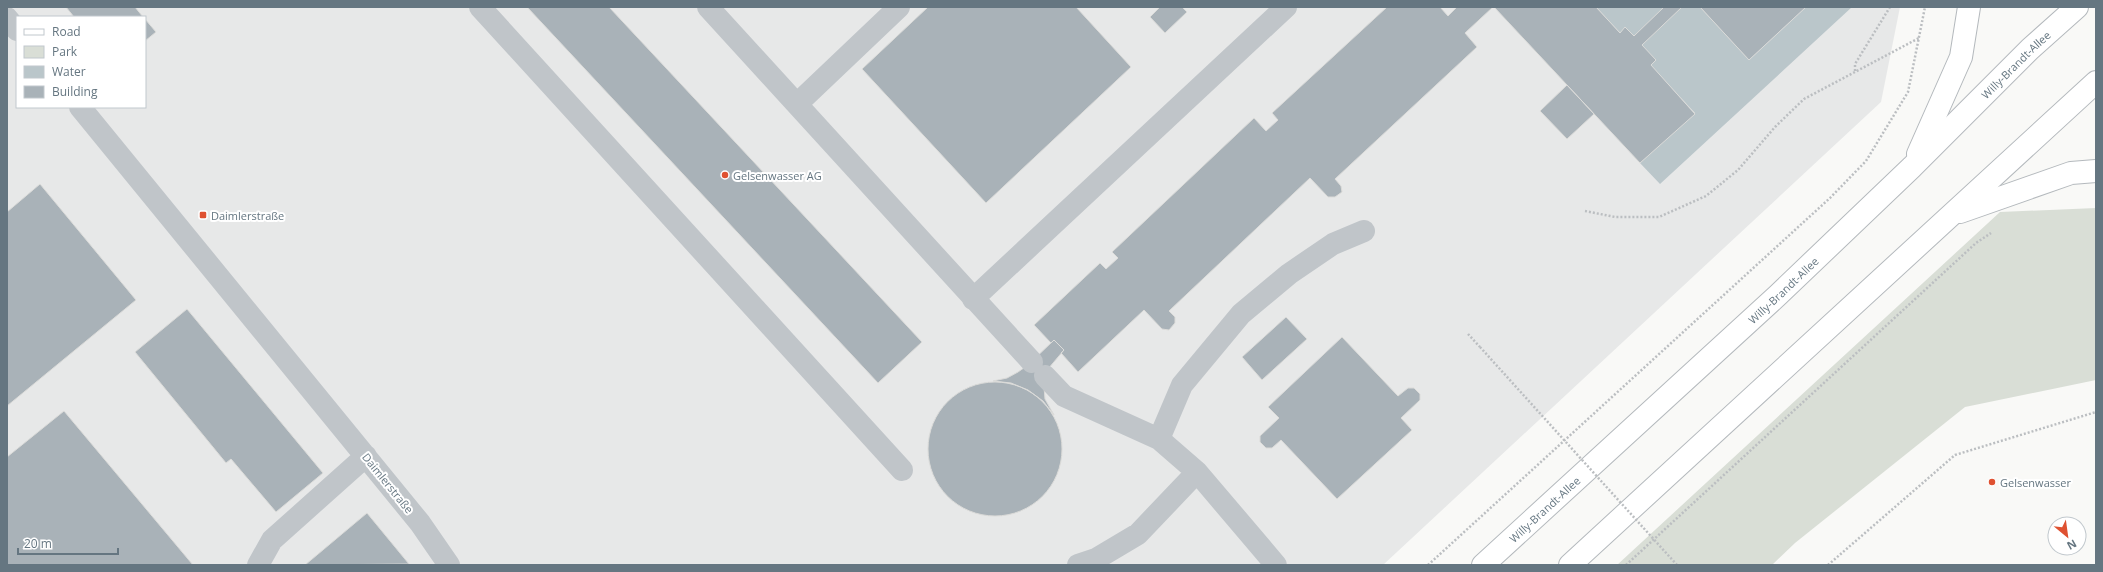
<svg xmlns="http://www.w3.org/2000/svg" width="2103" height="572" font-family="'Open Sans',sans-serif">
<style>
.built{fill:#e7e8e8;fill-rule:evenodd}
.green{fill:#d9ded6}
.water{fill:#bac6ca}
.building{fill:#a9b2b8;stroke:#dbdbd9}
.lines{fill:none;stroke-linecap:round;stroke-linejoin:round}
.major-casing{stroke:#b4b9bd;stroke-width:24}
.path{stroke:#bbbec1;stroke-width:2.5;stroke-dasharray:2 2;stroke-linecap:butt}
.minor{stroke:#c0c5c9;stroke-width:22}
.major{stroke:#fff;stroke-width:22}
.path-bridge{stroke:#bbbec1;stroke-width:2.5;stroke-dasharray:2 2;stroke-linecap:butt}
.poi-dot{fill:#df5131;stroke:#fff;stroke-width:1.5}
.labels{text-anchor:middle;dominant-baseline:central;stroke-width:4;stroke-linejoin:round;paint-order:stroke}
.street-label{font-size:11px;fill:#657681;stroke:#fff}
.poi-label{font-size:11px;fill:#657681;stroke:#fff;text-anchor:start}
</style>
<rect width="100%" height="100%" fill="#f9f9f7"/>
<path class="built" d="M7,7H1900L1881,102L1383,565H7ZM17,17H145V107H17Z"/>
<path class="green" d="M2096,208V380L1965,407L1795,543L1772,565H1617L2000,212Z"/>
<path class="water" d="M1596,7H1700L1749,60L1806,7H1852L1660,184L1640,163L1695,113Z"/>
<path class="building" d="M66,7H135L143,17H74Z
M527,7H609L922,342L878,383Z
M928,7H1076L1131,67L986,203L862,69Z
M1160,7H1182L1187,12L1165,33L1150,17Z
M1387,7H1440L1448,16L1457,7H1493L1465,33L1477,47L1335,179L1341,186L1342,192L1335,197H1328L1310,178L1169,311L1175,317V323L1169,330L1162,329L1144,310L1078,372L1061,353L1064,350L1054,340L1051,343L1034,325L1100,263L1106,269L1118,258L1112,252L1254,118L1266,131L1278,120L1272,113Z
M1494,7H1596L1620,33L1625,27L1634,36L1664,7H1682L1642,45L1656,60L1651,65L1695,114L1640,163Z
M1700,7H1806L1749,60Z
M145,19L156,32L145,41Z
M1567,85L1594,114L1567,139L1540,111Z
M40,184L136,300L7,406V212Z
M187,309L323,473L276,512L231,459L226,463L135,352Z
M1286,317L1307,339L1262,380L1242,357Z
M1342,337L1398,396L1408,388H1414L1420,394V400L1401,418L1412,430L1337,499L1281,440L1272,448H1266L1260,442V436L1279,418L1268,407Z
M1054,340L1064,350L1048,369L1044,387L1045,399L1054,415L1043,401L1028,390L1011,383L993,381L1007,378L1018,372L1028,365Z
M928 449a67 67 0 1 1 134 0a67 67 0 1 1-134 0Z
M64,411L193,565H7V457Z
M367,513L409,564L305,565Z"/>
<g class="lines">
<defs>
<g id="major">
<path d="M1918,154L1961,57L1969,7"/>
<path d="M1960,212L2071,173L2096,171"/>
<path id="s1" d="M1483,565L1778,295L1912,167L2030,49L2077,7"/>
<path d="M1570,565L2096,82"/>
</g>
</defs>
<use href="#major" class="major-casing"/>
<path class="path" d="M1855,71V64L1890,7
M1585,211L1615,217H1659L1706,196L1738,170L1775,127L1804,99L1919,38
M1468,334L1480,347
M1428,565L1830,198L1866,161L1908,92L1925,7
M1626,565L1976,243L1991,233
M1828,565L1955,455L2096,412"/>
<path class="minor" d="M480,7L902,470
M708,7L1032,362
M7,18L17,30
M797,104L899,7
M80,107L420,523L449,565
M973,299L1286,7
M1045,376L1064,396L1159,439L1197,472L1276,565
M1159,439L1182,385L1241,314L1289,274L1333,244L1364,231
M258,565L272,540L366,456
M1078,565L1096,559L1138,534L1197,472"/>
<use href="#major" class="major"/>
<path class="path-bridge" d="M1480,347L1677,565"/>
</g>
<g class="poi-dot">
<circle cx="725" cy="175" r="4"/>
<rect x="199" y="211" width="8" height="8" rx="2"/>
<circle cx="1992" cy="482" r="4"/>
</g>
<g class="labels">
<g class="street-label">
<text stroke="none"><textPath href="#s1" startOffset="731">Willy-Brandt-Allee</textPath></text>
<text stroke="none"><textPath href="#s1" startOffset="407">Willy-Brandt-Allee</textPath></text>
<text transform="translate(388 483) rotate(51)">Daimlerstraße</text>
<text stroke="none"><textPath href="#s1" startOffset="83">Willy-Brandt-Allee</textPath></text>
</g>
<g class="poi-label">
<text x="733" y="175">Gelsenwasser AG</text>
<text x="211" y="215">Daimlerstraße</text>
<text x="2000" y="482">Gelsenwasser</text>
</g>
</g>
<rect width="2103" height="572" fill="none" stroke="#657681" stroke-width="16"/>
<rect x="16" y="16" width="130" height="92" fill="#ffffff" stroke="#c1c8cd"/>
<rect x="24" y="29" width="20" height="6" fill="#ffffff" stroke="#c1c8cd"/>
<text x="52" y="36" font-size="12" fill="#657681">Road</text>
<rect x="24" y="46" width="20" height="12" fill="#d9ded6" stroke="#c1c8cd"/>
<text x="52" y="56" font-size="12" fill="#657681">Park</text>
<rect x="24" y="66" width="20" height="12" fill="#bac6ca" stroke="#c1c8cd"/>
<text x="52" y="76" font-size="12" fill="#657681">Water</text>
<rect x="24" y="86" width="20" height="12" fill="#a9b2b8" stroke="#c1c8cd"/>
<text x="52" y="96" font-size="12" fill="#657681">Building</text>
<g transform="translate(2067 536) rotate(151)"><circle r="19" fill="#ffffff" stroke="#c1c8cd"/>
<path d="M0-3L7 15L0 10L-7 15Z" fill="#df5131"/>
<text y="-6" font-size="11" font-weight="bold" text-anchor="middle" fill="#657681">N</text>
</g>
<path d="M18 548v6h100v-6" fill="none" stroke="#657681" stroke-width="2"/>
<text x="24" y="548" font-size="12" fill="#657681" stroke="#ffffff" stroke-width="3" paint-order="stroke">20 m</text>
</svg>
